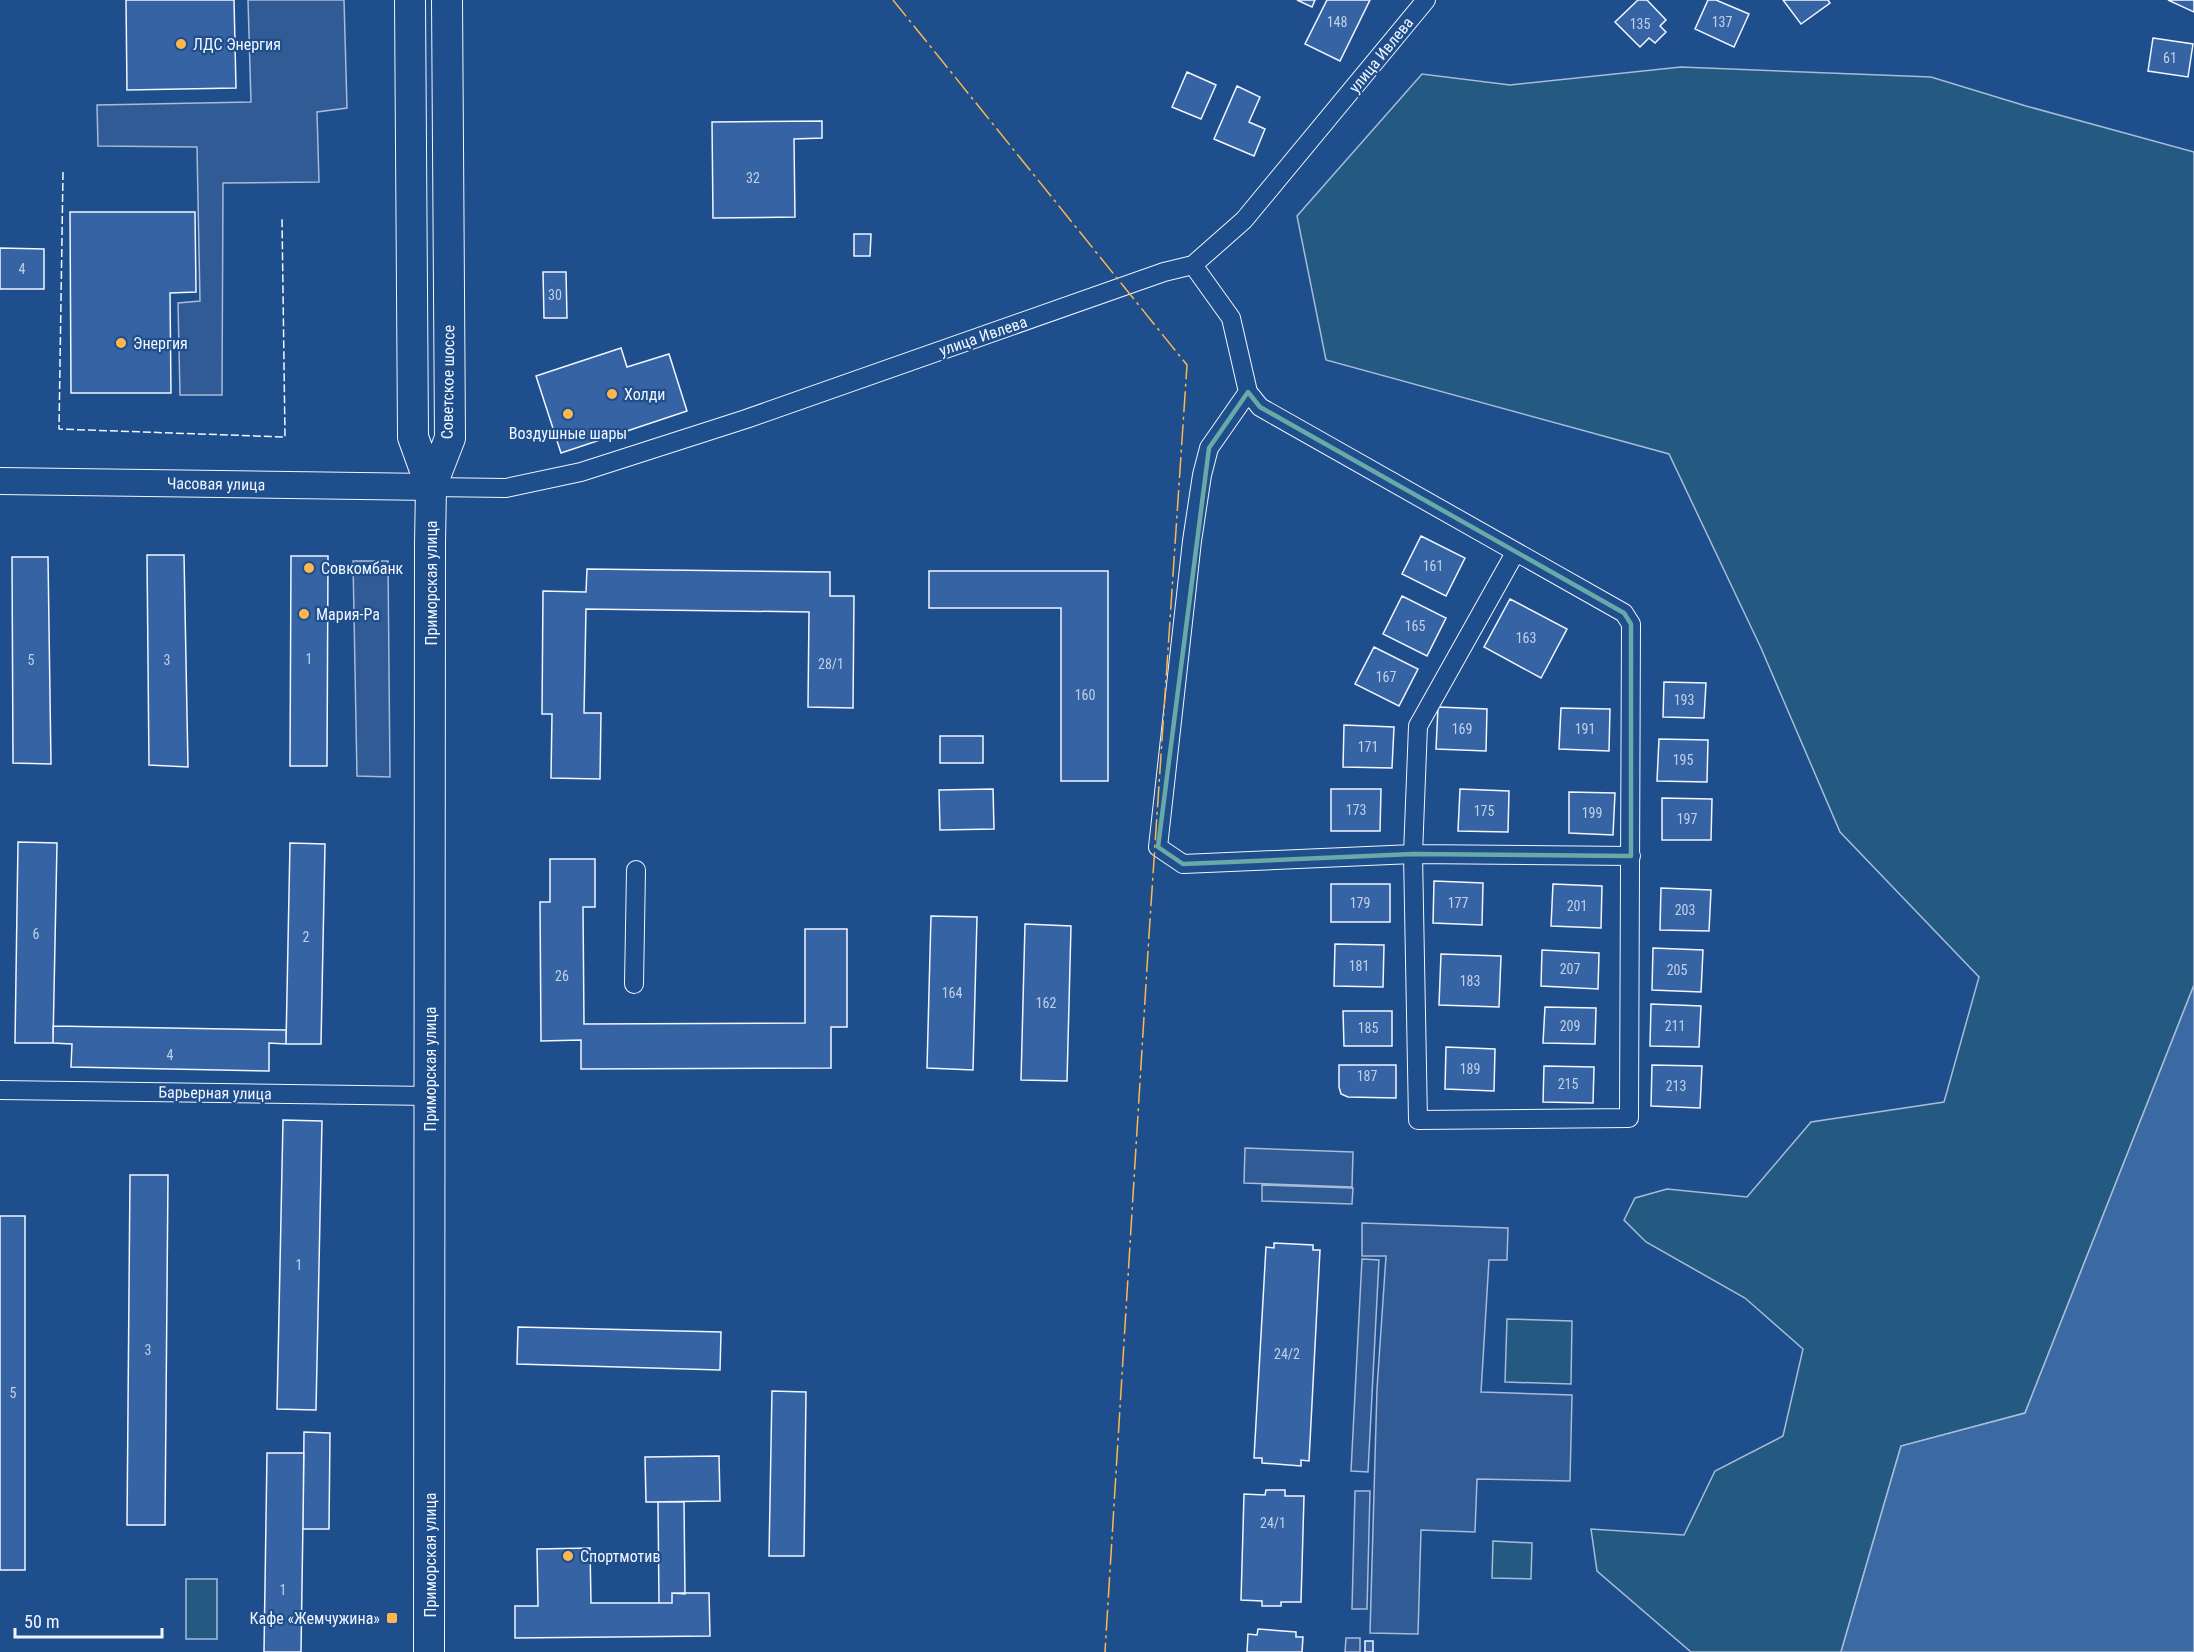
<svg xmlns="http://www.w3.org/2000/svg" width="2194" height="1652" font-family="'Roboto Condensed',sans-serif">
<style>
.green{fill:#245a82;stroke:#a8bbd7;stroke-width:1.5}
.parking{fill:#305b95;stroke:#a8bbd7;stroke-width:1.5}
.water{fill:#3b69a3;stroke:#a8bbd7;stroke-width:1.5}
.building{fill:#3563a3;stroke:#f2f6ff;stroke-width:1.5}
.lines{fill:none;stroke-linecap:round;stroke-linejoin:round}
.minor-casing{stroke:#f2f6ff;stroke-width:20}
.secondary-casing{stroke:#f2f6ff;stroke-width:28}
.trunk-casing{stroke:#f2f6ff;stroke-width:32}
.minor{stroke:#1f4e8c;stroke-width:18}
.secondary{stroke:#1f4e8c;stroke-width:26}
.trunk{stroke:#1f4e8c;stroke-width:30}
.fence{stroke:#f2f6ff;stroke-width:1.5;stroke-dasharray:8 3;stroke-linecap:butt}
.power{stroke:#ffb74d;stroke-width:1.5;stroke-dasharray:21 4.5 3 4.5;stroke-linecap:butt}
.marked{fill:none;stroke:#6aa9a8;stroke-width:4.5;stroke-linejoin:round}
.poi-dot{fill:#ffb74d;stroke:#1f4e8c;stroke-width:2}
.labels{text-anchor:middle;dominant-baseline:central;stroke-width:4.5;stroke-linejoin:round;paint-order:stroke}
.number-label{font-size:14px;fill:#c3d1e8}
.poi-label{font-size:16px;fill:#f2f6ff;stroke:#1f4e8c;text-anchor:start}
.street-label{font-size:16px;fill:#f2f6ff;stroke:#1f4e8c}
</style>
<rect width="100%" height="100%" fill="#1f4e8c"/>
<path class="green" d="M1681,67L1931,77L2026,106L2194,152V985L2025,1413L1901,1446L1841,1652H1691L1597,1571L1591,1529L1684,1535L1715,1471L1783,1436L1803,1349L1745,1298L1646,1242L1624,1220L1635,1198L1667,1189L1747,1197L1811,1122L1944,1102L1979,977L1840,832L1761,648L1669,454L1326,360L1297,216L1422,74L1510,85Z
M1507,1319L1572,1321L1571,1384L1505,1382Z
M1493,1541L1532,1543L1531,1579L1492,1578Z
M186,1579H217V1639H186Z"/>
<path class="parking" d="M248,0H344L347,108L317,112L319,182L223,183L222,395H180L178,303L200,301L197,147L98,146L97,105L251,102Z
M353,561H388L390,777L357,776Z
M1245,1148L1353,1152L1352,1187L1244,1183Z
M1262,1185L1353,1188L1352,1204L1262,1201Z
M1362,1223L1508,1228L1507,1260H1489L1481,1392L1572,1395L1570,1481L1477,1479L1475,1532L1421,1530L1418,1634L1370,1633L1377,1389L1386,1256H1362Z
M1362,1259L1379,1260L1368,1472L1351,1471Z
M1355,1491H1370L1367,1609H1352Z
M1346,1638H1360V1652H1345Z"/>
<path class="water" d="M2194,985V1652H1841L1901,1446L2025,1413Z"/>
<path class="building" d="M126,0H234L236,88L127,90Z
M1297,0H1315L1312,7Z
M1327,0H1370L1340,61L1305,44Z
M1638,0H1647L1666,20L1660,26L1666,32L1655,43L1649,38L1640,47L1615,22Z
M1708,0H1716L1749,14L1734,47L1695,29Z
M1783,0H1828L1830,3L1801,24Z
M2168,0H2194V12Z
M2153,38L2193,44L2188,77L2148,71Z
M1187,72L1216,85L1201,119L1172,107Z
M1237,86L1260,97L1249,122L1265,129L1254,156L1214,139Z
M822,121V138L794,139L795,217L713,218L712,122Z
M70,212H195L196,292L170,293L171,393H71Z
M854,234H871L870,256H854Z
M0,248L44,249V289H0Z
M543,272H566L567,318H544Z
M621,348L627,367L669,354L687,411L561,453L536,376Z
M1421,536L1465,558L1446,596L1402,574Z
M147,555H184L188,767L149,765Z
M291,556H328L327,766H290Z
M12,557H48L51,764L13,763Z
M587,569L830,572V596H854L853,708L808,707L809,612L586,609L584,713H601L600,779L551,778L552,714H542L543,591L586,592Z
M929,571H1108V781H1061V608H929Z
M1402,596L1446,618L1427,656L1383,634Z
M1510,599L1567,629L1541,678L1484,647Z
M1374,647L1418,669L1399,706L1355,684Z
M1664,682L1706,683L1704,718L1663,717Z
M1438,707L1487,709L1486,751L1436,749Z
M1561,708L1610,709L1609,751L1559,749Z
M1344,725L1394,727L1392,768L1343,767Z
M940,736H983V763H940Z
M1659,739L1708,740L1707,782L1657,781Z
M993,789L994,829L940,830L939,790Z
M1331,789H1381L1380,831H1331Z
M1460,789L1509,791L1508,832L1458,831Z
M1569,792L1615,793L1613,835L1569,833Z
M1662,798L1712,799L1711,840H1662Z
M18,842L57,843L53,1043H15Z
M290,843L325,844L321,1044H286Z
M550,859H595V907H583L584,1024L805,1023V929H847V1027H831V1068L581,1069V1040L541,1041L540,902H550Z
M1434,881L1483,883L1482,925L1433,923Z
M1331,884H1390V922H1331Z
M1553,884L1602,886L1601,928L1551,926Z
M1661,888L1711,890L1709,931L1660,930Z
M931,916L977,917L973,1070L927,1068Z
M1025,924L1071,926L1067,1081L1021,1080Z
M1335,944L1384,945L1383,987L1334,986Z
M1653,948L1703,950L1701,992L1652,990Z
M1542,950L1599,953L1598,989L1541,986Z
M1441,954L1501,956L1499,1007L1439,1005Z
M1651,1004L1701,1006L1699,1047L1650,1046Z
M1545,1007L1596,1008L1595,1044L1543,1043Z
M1343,1011H1392V1046H1344Z
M53,1026L286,1030V1044L269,1043V1071L71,1067L72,1044L53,1043Z
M1446,1047L1495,1049L1494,1091L1445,1089Z
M1339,1065H1396V1098L1348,1097L1341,1094L1339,1087Z
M1652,1065L1702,1066L1700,1108L1651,1106Z
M1544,1066L1594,1067L1593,1103L1543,1102Z
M283,1120L322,1121L316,1410L277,1409Z
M130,1175H168L165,1525H127Z
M0,1216H25V1570H0Z
M1274,1243L1313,1245V1250H1320L1309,1461L1301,1460V1466L1262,1463V1458H1254L1266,1247L1274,1248Z
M518,1327L721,1332L720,1370L517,1364Z
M772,1391L806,1392L804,1556H769Z
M304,1432L330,1433L329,1529H303Z
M267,1453H304L301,1652H264Z
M719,1456L720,1501L646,1502L645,1457Z
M1266,1490H1285V1496H1304L1301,1602H1281V1606H1262V1601L1241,1600L1244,1494L1265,1495Z
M658,1502H684L685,1594L672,1593V1603H659Z
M590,1548L591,1603H672V1593H709L710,1636L515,1638V1606H538L537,1549Z
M1258,1629L1296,1632V1637H1303L1302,1652H1247L1248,1634L1257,1635Z
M1365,1641H1373V1652H1365Z"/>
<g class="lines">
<defs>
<path id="minor" d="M1193,265L1231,318L1248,392L1260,407L1624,613L1631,624L1629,1118L1418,1120L1413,854L1418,726L1515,553
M1248,392L1209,448L1202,475L1192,541L1158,847L1183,864L1413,854L1631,856
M431,487L506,488L581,472L746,419L1164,272L1193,265L1244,220L1426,0
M634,984L636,870
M0,1090L430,1096"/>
<path id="secondary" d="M0,481L431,487"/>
<path id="trunk" d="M410,0L413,437L431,487
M429,1652L430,544L431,487L450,438L447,0"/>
</defs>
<use href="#minor" class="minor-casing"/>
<use href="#secondary" class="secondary-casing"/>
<use href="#trunk" class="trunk-casing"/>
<use href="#minor" class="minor"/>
<use href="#secondary" class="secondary"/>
<use href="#trunk" class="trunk"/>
<path class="fence" d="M63,172L59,429L285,437L282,218"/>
<path class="power" d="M893,0L1187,365L1149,935L1105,1652"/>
</g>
<path class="marked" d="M1248,392L1260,407L1624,613L1631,624V856L1413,854L1183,864L1158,847L1209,448Z"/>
<g class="poi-dot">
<circle cx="181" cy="44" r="6"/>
<circle cx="121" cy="343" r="6"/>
<circle cx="612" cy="394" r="6"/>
<circle cx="568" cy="414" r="6"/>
<circle cx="309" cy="568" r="6"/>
<circle cx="304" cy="614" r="6"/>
<circle cx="568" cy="1556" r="6"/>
<rect x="386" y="1612" width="12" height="12" rx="3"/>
</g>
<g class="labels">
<g class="number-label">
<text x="1337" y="22">148</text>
<text x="1722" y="22">137</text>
<text x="1640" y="24">135</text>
<text x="2170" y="58">61</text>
<text x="753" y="178">32</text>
<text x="22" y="269">4</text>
<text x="555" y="295">30</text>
<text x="1433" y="566">161</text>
<text x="1415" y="626">165</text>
<text x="1526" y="638">163</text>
<text x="309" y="659">1</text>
<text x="31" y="660">5</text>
<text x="167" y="660">3</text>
<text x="831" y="664">28/1</text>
<text x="1386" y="677">167</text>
<text x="1085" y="695">160</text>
<text x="1684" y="700">193</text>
<text x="1462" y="729">169</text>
<text x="1585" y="729">191</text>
<text x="1368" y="747">171</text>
<text x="1683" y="760">195</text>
<text x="1356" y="810">173</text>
<text x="1484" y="811">175</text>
<text x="1592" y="813">199</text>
<text x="1687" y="819">197</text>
<text x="1360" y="903">179</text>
<text x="1458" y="903">177</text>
<text x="1577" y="906">201</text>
<text x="1685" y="910">203</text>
<text x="36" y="934">6</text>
<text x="306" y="937">2</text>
<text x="1359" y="966">181</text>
<text x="1570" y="969">207</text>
<text x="1677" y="970">205</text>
<text x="562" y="976">26</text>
<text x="1470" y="981">183</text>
<text x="952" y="993">164</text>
<text x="1046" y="1003">162</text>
<text x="1570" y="1026">209</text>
<text x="1675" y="1026">211</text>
<text x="1368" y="1028">185</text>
<text x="170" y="1055">4</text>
<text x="1470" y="1069">189</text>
<text x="1367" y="1076">187</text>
<text x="1568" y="1084">215</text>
<text x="1676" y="1086">213</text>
<text x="299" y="1265">1</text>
<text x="148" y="1350">3</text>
<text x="1287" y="1354">24/2</text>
<text x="13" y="1393">5</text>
<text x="1273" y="1523">24/1</text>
<text x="283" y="1590">1</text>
</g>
<g class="poi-label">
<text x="193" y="44">ЛДС Энергия</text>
<text x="133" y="343">Энергия</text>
<text x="624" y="394">Холди</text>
<text x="568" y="433" text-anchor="middle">Воздушные шары</text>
<text x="321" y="568">Совкомбанк</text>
<text x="316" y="614">Мария-Ра</text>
<text x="580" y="1556">Спортмотив</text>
<text x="380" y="1618" text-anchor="end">Кафе «Жемчужина»</text>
</g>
<g class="street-label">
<text transform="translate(1381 55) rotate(-51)">улица Ивлева</text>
<text transform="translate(983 336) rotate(-19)">улица Ивлева</text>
<text transform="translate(448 382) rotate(-89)">Советское шоссе</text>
<text transform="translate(216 484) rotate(1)">Часовая улица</text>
<text transform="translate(431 583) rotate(-90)">Приморская улица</text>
<text transform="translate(430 1069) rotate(-90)">Приморская улица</text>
<text transform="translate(215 1093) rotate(1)">Барьерная улица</text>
<text transform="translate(430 1555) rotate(-90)">Приморская улица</text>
</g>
</g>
<path d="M15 1628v9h147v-9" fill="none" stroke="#f2f6ff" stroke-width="3"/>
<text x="24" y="1628" font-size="18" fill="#f2f6ff" stroke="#1f4e8c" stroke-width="4.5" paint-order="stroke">50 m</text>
</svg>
